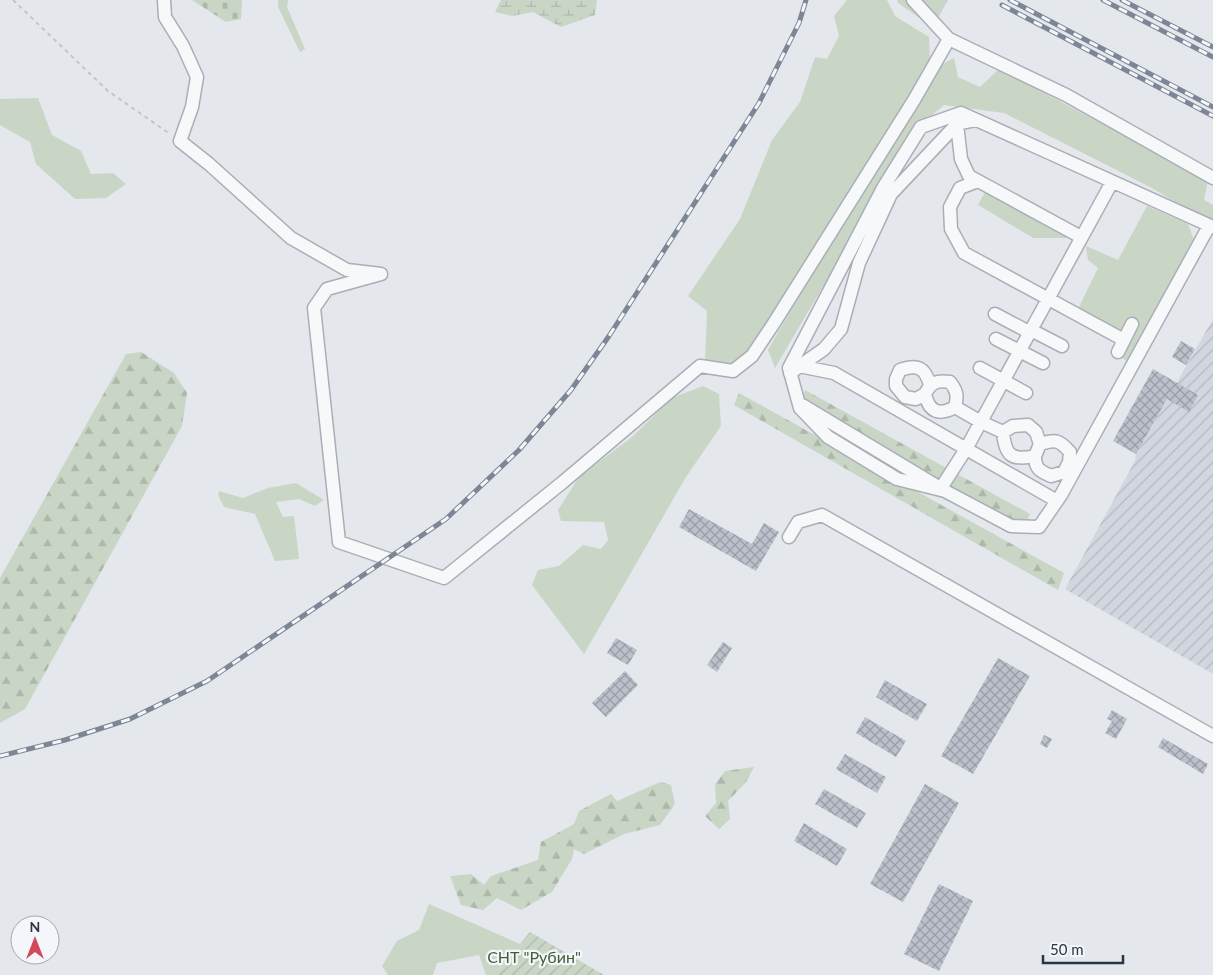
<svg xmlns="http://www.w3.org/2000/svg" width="1213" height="975" font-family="Lato,sans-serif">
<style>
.industrial{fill:url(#industrial-furrows)}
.grass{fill:#c9d6c5}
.forest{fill:url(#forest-firs)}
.wetland{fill:url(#wetland-marsh)}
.cemetery{fill:url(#cemetery-stones)}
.garden{fill:url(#garden-furrows)}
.building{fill:url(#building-cross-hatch)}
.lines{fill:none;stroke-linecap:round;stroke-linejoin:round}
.minor-casing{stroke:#a9aeb7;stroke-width:15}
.path{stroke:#c2c5cb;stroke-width:2;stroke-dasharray:4 4;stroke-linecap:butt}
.minor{stroke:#f7f8fa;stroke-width:12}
.rail-casing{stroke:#7d8696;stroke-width:5}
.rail{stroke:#f4f6f9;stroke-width:3;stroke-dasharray:9;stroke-linecap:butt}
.labels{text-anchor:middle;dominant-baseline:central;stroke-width:4.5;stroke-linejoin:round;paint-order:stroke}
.park-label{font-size:16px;fill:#3f6138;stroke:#f4f6f9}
</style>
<defs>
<pattern id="industrial-furrows" width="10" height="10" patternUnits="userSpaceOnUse" patternTransform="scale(1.25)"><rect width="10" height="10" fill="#d2d6de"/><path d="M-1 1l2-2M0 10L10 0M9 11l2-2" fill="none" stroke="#b4b8c0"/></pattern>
<pattern id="forest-firs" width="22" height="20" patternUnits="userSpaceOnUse" patternTransform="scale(1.25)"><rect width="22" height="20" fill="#c9d6c5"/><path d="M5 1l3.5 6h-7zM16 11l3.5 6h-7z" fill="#adb8ab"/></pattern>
<pattern id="wetland-marsh" width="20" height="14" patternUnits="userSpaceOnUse" patternTransform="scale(1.25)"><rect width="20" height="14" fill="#c9d6c5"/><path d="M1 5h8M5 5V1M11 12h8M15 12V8" fill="none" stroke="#adb8ab"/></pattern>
<pattern id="cemetery-stones" width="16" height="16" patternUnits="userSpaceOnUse" patternTransform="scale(1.25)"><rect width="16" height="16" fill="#c9d6c5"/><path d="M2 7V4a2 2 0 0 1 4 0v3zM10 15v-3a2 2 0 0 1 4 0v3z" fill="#adb8ab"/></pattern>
<pattern id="garden-furrows" width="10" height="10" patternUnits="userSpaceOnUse" patternTransform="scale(1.25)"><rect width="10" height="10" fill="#c9d6c5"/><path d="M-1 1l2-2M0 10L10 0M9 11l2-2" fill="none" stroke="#adb8ab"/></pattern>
<pattern id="building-cross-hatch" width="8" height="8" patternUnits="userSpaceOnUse" patternTransform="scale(1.25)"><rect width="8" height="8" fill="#bbc0ca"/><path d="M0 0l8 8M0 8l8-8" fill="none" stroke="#989da6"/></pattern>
</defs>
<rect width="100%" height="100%" fill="#e4e7ec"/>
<path class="industrial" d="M1213,319V674L1065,589L1135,461L1136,454Z"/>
<path class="grass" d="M278,0H288L287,7L305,49L300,52L278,7Z
M847,0H887L895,16L929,37L930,61L802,270L741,364L718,371L705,364L707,311L688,296L740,219L772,140L800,102L815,57L827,59L839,36L834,16Z
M897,0H948L933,27L898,3Z
M954,58L958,77L980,87L999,69L1208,180L1204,200L1213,205V225L1152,188L1004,113L944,105L915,130L775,368L768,350L824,252L935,68Z
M38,98L52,135L81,151L91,174L113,173L126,184L106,198L75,199L36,164L30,142L0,125V99Z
M985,192L1069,238H1033L978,205Z
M1147,206L1188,224L1195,243L1129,363L1119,355L1121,334L1078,309L1098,268L1088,260L1086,246L1118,260Z
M703,386L719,394L721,426L686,477L584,654L532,585L538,570L559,566L583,545L601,549L608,540L604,522L561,521L558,510L579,477L632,437L672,398Z
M296,483L324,500L315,506L299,499L276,502L283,517L294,516L299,559L275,561L255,514L224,507L218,495L219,491L243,498L268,488Z
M429,904L520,944L494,975H486L479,955L437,963L433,975H388L382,966L397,941L419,930Z"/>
<path class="forest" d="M141,352L174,373L187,393L182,426L25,709L0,723V578L126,354Z
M805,390L1030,514L1024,527L801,402Z
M739,393L1064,573L1058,590L734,405Z
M754,767L746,782L728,801L730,819L719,829L705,816L716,803L715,784L725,771Z
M660,782L671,785L675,804L660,825L624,834L584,854L574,849L572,859L552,892L521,910L497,898L483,910L461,905L450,876L471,874L484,885L491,876L538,860L541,842L574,824L579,811L611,794L617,801Z"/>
<path class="wetland" d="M501,0H597L595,15L561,27L533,12L512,16L495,12Z"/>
<path class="cemetery" d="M192,0H242L241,19L226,22Z"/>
<path class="garden" d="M530,932L604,975H494Z"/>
<path class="building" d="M1181,341L1195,349L1186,365L1172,357Z
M1153,369L1198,395L1189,412L1167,399L1136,454L1113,441Z
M689,509L752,544L764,523L779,532L756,571L679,527Z
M616,638L637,650L628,665L607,653Z
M723,642L732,648L717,672L707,665Z
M998,658L1030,676L973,774L941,756Z
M625,671L638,685L606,717L592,703Z
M885,680L927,704L917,721L876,697Z
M1112,710L1127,719L1116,739L1105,733L1112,721L1107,719Z
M865,717L906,741L896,757L856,733Z
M1044,735L1052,739L1047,748L1040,744Z
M1163,738L1208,764L1203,774L1158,747Z
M845,754L886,777L877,793L836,769Z
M925,784L959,803L903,902L870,884Z
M824,789L866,813L857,828L815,804Z
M804,823L847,849L837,866L794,841Z
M939,884L973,901L939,971L904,954Z"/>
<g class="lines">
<defs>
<path id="minor" d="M164,0L165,17L183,46L197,77L192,107L180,141L209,164L291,238L347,270L381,274L327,289L314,308L339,542L444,578L563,482L700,366L733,371L752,356L774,323L914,100L949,39
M913,0L949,39L1066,95L1213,178
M957,124L961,159L969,176L1081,237
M978,181L960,188L950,207L951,229L964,253L1124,340
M1209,226L1061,495L1039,527L1011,526L945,491L897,479L828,437L800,408L789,368L883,188L921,127L961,113L1213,227
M995,314L1029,332
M1031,330L1062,346
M996,339L1043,363
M1118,352L1132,324
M799,366L834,373L1057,501
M980,368L1026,393
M790,373L824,349L841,329L859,263L891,194L957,124L976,120
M925,394L916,399L905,397L896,386V379L900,370C917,364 925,367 930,385
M802,405L935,485
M955,407C958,396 957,391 950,382C937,380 931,382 925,394C929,412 939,416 955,407L981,422L1003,432L1013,426L1028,425L1036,432L1040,444L1035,456C1012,461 1005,456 1003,432
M1035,456C1035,469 1040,471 1051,476L1064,472L1069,462L1070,452C1059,440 1056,439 1040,444
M941,488L966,449L1112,182
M789,537L798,522L822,515L1213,736"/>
</defs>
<use href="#minor" class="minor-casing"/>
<path class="path" d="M13,0L108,91L170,134"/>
<use href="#minor" class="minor"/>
<defs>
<path id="rail" d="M1010,0L1213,107
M1103,0L1213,57
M1122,0L1213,47
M1002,5L1213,116
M0,756L65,740L130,719L207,681L446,519L519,450L571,390L609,336L759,103L799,23L806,0"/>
</defs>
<use href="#rail" class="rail-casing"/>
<use href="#rail" class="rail"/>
</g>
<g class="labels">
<g class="park-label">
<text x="534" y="956">СНТ "Рубин"</text>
</g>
</g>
<g transform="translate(35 940)"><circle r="24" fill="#f4f6f9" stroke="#a4a8b1"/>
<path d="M0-4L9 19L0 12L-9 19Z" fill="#d1495b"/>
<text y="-8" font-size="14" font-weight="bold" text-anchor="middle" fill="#2b3445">N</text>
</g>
<path d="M1043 955v8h80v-8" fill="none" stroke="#2b3445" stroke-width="2.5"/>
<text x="1050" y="955" font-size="15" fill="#2b3445" stroke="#f4f6f9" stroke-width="4" paint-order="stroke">50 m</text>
</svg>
